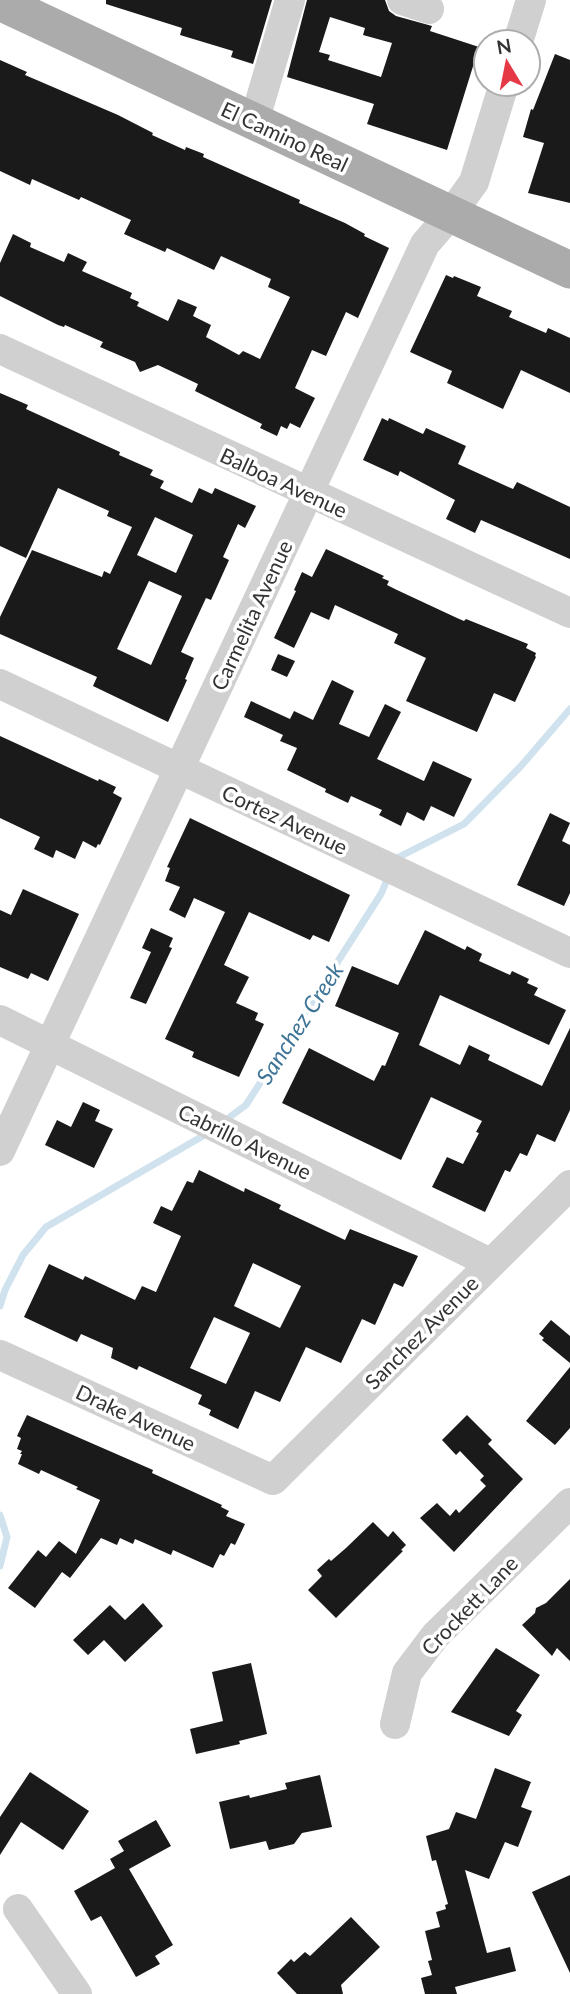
<svg xmlns="http://www.w3.org/2000/svg" width="570" height="1994" font-family="Lato,sans-serif">
<style>
.lines{fill:none;stroke-linecap:round;stroke-linejoin:round}
.stream{stroke:#cfe2ee;stroke-width:7}
.building{fill:#1a1a1a;fill-rule:evenodd}
.minor{stroke:#d0d0d0;stroke-width:30}
.major{stroke:#ababab;stroke-width:37}
.labels{text-anchor:middle;dominant-baseline:central;stroke-width:7;stroke-linejoin:round;paint-order:stroke}
.street-label{font-size:21px;fill:#333;stroke:#fff}
.water-label{font-size:23px;font-style:italic;fill:#3f7597;stroke:#fff}
</style>
<rect width="100%" height="100%" fill="#fff"/>
<g class="lines">
<path class="stream" d="M396,861L397,858L464,824L521,766L570,709
M223,1122L246,1105L381,894L389,875
M0,1306L5,1290L23,1255L46,1227L208,1133
M0,1515L7,1537L0,1566"/>
</g>
<path class="building" d="M106,0H272L253,64L231,57L233,51L180,35L182,28L106,4Z
M307,0H385L389,11L396,16L432,26L430,31L479,47L447,150L367,124L374,104L287,77ZM330,17L365,28L363,35L392,43L381,77L328,60L330,55L319,52Z
M555,54L570,60V203L528,193L544,143L523,137L531,109L533,110Z
M0,60L27,72L25,75L118,115L153,133L152,135L185,150L186,147L204,154L203,157L300,200L299,203L345,223L365,234L364,236L389,248L358,318L346,312L326,356L312,350L295,388L315,398L300,428L290,423L287,429L281,426L277,436L260,428L262,424L195,391L198,384L158,365L140,372L135,362L100,347L103,342L65,325L64,327L58,325L0,296V263L13,234L31,243L30,247L64,262L68,253L87,262L82,271L132,293L130,298L139,302L137,306L168,321L178,299L197,307L193,316L211,325L206,337L239,355L243,351L260,359L290,297L268,287L271,279L221,256L214,270L167,248L165,252L124,234L131,220L81,197L79,200L32,179L30,185L0,171Z
M446,275L453,278L454,276L481,287L477,296L512,311L509,317L546,333L548,328L570,338V393L521,370L503,409L447,383L452,371L410,352Z
M0,393L28,405L26,409L120,452L119,455L153,470L150,475L164,481L160,488L192,503L199,488L212,494L215,488L256,506L245,528L238,524L223,557L229,560L211,600L206,598L181,652L194,658L185,679L187,680L168,722L93,686L97,677L0,634V617L32,550L102,577L104,571L110,574L132,527L107,516L109,511L58,488L26,558L0,546ZM155,517L193,535L176,573L137,555ZM149,581L182,596L151,665L117,649Z
M382,418L388,421L389,418L423,434L426,428L466,446L458,464L513,489L517,482L570,507V559L481,520L475,533L446,519L455,500L400,471L398,476L363,460Z
M326,549L384,576L382,578L389,581L387,585L397,590L457,618L464,621L466,619L528,644L526,648L536,653L535,656L536,657L515,702L494,693L477,732L406,701L426,658L394,643L398,634L335,605L329,620L311,612L294,648L274,638L296,591L294,590L302,572L312,577Z
M278,654L295,661L287,677L271,670Z
M332,680L354,691L339,724L369,737L385,704L401,712L377,759L424,781L433,761L472,779L454,817L431,806L424,821L407,812L401,826L379,815L382,810L351,796L348,803L325,792L326,789L287,770L297,748L280,741L283,735L244,717L251,701L290,719L294,711L313,720Z
M0,736L98,781L99,779L116,787L113,793L122,798L100,845L98,844L96,848L83,841L75,859L56,850L53,858L34,849L40,837L0,818Z
M550,813L570,823L562,841L570,845V893L564,906L517,885Z
M190,818L350,895L329,942L313,935L310,940L249,912L224,965L249,977L236,1003L258,1013L255,1020L264,1024L239,1077L192,1057L194,1052L165,1039L225,912L194,898L185,918L169,910L180,887L165,881L170,868L167,867Z
M23,889L79,914L48,981L31,973L28,979L0,967V910L11,915Z
M151,928L173,938L169,947L172,948L146,1004L130,998L151,952L142,948Z
M425,930L465,950L467,946L482,954L479,961L510,975L512,971L529,979L527,983L538,988L534,995L566,1010L549,1045L440,995L419,1045L460,1065L469,1045L490,1055L488,1060L542,1086L570,1028V1110L555,1142L537,1134L527,1156L520,1153L510,1172L505,1170L485,1212L432,1187L447,1157L463,1164L479,1133L476,1132L482,1121L431,1097L401,1160L282,1103L309,1048L374,1081L382,1065L385,1066L399,1033L335,1006L352,966L398,985Z
M83,1102L100,1110L95,1121L113,1129L94,1168L45,1145L57,1120L71,1127Z
M199,1170L244,1192L245,1188L281,1205L279,1209L345,1240L350,1229L418,1256L403,1287L394,1283L375,1325L362,1319L341,1363L306,1347L280,1402L255,1391L238,1429L209,1415L211,1410L198,1404L202,1395L139,1366L137,1370L111,1358L113,1348L81,1334L77,1342L24,1317L49,1264L83,1280L85,1276L135,1300L142,1286L156,1292L181,1236L153,1223L161,1206L172,1211L187,1181L193,1183ZM253,1263L301,1286L280,1328L234,1306ZM214,1317L250,1333L226,1384L190,1368Z
M551,1320L570,1336V1363L542,1340L544,1338L539,1334Z
M570,1367V1428L555,1445L526,1421Z
M27,1415L153,1470L152,1473L222,1505L221,1507L229,1511L226,1516L245,1524L235,1545L231,1543L224,1556L220,1554L213,1568L173,1550L171,1555L135,1539L133,1544L120,1538L117,1545L101,1538L70,1578L62,1572L35,1608L8,1588L38,1550L46,1557L59,1541L76,1554L100,1500L76,1489L78,1487L41,1470L39,1474L18,1464L22,1454H20L22,1451L17,1449L21,1438L17,1436Z
M467,1415L492,1440L488,1444L523,1479L454,1552L420,1518L437,1503L450,1516L456,1509L459,1513L486,1486L480,1480L484,1476L460,1451L456,1455L442,1440Z
M373,1522L388,1537L393,1531L406,1545L401,1550L403,1551L336,1618L308,1590L322,1576L317,1570L329,1559L331,1561L346,1548Z
M570,1579V1661L557,1648L552,1656L522,1625L535,1613L536,1608L546,1603Z
M143,1603L163,1626L125,1662L104,1640L88,1655L73,1640L110,1605L125,1620Z
M496,1648L540,1675L516,1711L522,1715L509,1736L451,1712Z
M251,1663L267,1734L239,1741L240,1744L196,1754L190,1729L223,1721L212,1672Z
M495,1768L531,1782L521,1807L532,1811L518,1847L505,1842L489,1879L465,1870L487,1953L510,1947L516,1971L455,1987L457,1994H425L421,1978L432,1975L428,1961L432,1960L425,1931L440,1927L436,1912L446,1909L445,1905L448,1904L436,1860L432,1861L426,1836L449,1829L456,1812L476,1819Z
M30,1772L89,1811L63,1850L21,1822L0,1855V1817Z
M320,1775L332,1827L302,1833L294,1844L269,1850L266,1841L230,1849L219,1802L249,1795L250,1798L287,1789L285,1783Z
M156,1820L171,1846L129,1869L173,1945L155,1956L160,1964L136,1977L101,1916L91,1921L74,1891L115,1868L110,1859L124,1851L118,1841Z
M570,1875V1973L532,1892Z
M351,1917L380,1947L341,1985L343,1994H297L277,1973L291,1959L294,1962L305,1952L310,1956Z"/>
<g class="lines">
<path class="minor" d="M402,0L429,9
M518,42L531,0
M254,122L290,0
M0,349L570,613
M0,684L570,953
M0,1020L490,1263
M0,1151L425,244L451,214L474,182L504,84
M0,1355L273,1480L570,1185
M395,1724L407,1673L435,1636L570,1503
M18,1909L77,1994"/>
<path class="major" d="M0,2L570,270"/>
</g>
<g class="labels">
<g class="street-label">
<text transform="translate(285 136) rotate(25)">El Camino Real</text>
<text transform="translate(284 482) rotate(25)">Balboa Avenue</text>
<text transform="translate(251 615) rotate(-65)">Carmelita Avenue</text>
<text transform="translate(285 819) rotate(25)">Cortez Avenue</text>
<text transform="translate(245 1141) rotate(26)">Cabrillo Avenue</text>
<text transform="translate(421 1332) rotate(-45)">Sanchez Avenue</text>
<text transform="translate(136 1417) rotate(25)">Drake Avenue</text>
<text transform="translate(469 1605) rotate(-46)">Crockett Lane</text>
</g>
<g class="water-label">
<text transform="translate(299 1023) rotate(-57)">Sanchez Creek</text>
</g>
</g>
<g transform="translate(507 63) rotate(350)"><circle r="33" fill="#ffffff" stroke="#adadad" stroke-width="2"/>
<path d="M0-5L12 26L0 18L-12 26Z" fill="#e63946"/>
<text y="-10" font-size="19" font-weight="bold" text-anchor="middle" fill="#333333">N</text>
</g>
</svg>
